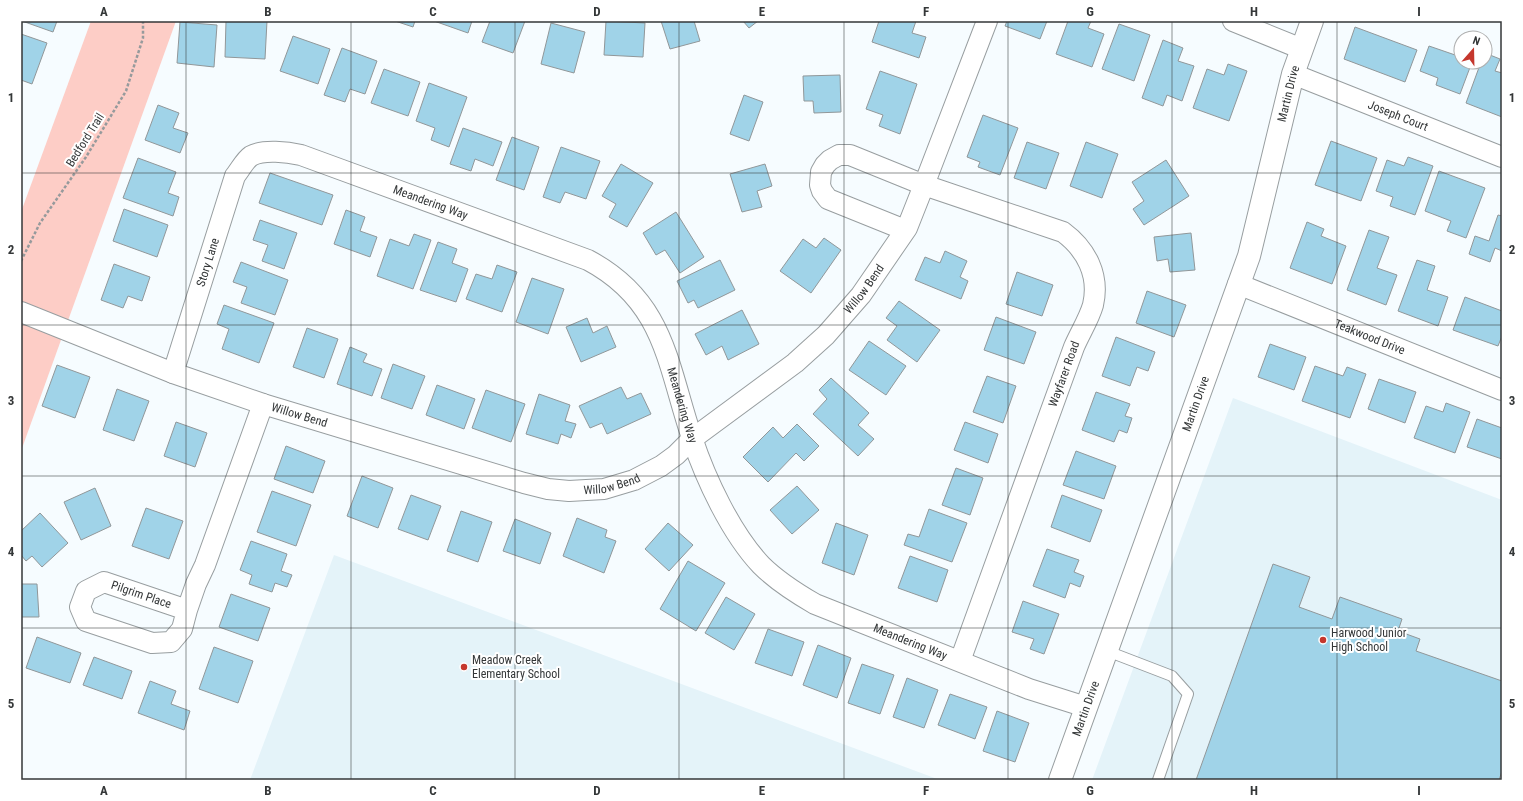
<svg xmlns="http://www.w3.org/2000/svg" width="1523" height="801" font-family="'Roboto Condensed',sans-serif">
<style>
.built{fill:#e4f3f9}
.green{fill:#fdcdc6}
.building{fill:#a0d3e8;stroke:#919799}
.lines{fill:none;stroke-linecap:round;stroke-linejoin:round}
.lane-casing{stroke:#989ea0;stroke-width:12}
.street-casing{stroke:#989ea0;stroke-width:22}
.secondary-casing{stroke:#989ea0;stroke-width:24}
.path{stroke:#969a9c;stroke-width:2.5;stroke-dasharray:3 2;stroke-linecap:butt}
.lane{stroke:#fff;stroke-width:10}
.street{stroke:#fff;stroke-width:20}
.secondary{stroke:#fff;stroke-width:22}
.grid{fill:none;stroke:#343738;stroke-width:1;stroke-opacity:0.55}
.poi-dot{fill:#c5372d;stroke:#fff;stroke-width:1.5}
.labels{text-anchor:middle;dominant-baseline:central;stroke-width:4;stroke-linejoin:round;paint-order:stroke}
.street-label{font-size:12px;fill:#343738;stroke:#fff}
.poi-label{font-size:12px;fill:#343738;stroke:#fff;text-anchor:start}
.neatline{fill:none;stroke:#343738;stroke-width:1.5}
.grid-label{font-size:13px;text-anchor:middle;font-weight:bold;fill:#343738}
</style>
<rect width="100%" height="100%" fill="#f6fcff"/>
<path class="built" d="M1233,398L1502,500V780H1092Z
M334,555L940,780H250Z"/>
<path class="green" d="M91,21H176L21,451V212Z"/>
<path class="building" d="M22,21H57L53,32Z
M226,21H267L265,59L225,57Z
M395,21H415L413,27Z
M434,21H472L468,33Z
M490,21H525L513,53L482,42Z
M606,21L645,23L643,57L604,55Z
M661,21H694L700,41L670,49Z
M743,21H758L749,28Z
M879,21H916L912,33L926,37L919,58L872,42Z
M1007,21H1047L1040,39L1005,26Z
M1068,21H1091L1088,28L1104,34L1092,67L1056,54Z
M180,22L217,25L214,67L177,63Z
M551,23L585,32L574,73L541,64Z
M1119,24L1150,35L1134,81L1102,69Z
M1355,27L1417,50L1405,82L1344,59Z
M21,34L47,43L32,84L21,80Z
M293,36L330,49L318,84L280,71Z
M1163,40L1183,48L1178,61L1194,66L1182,101L1167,95L1163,106L1142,98Z
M1429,46L1461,57V62H1472L1460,94L1436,85L1438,78L1420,71Z
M342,48L377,61L365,94L350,89L345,102L324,95Z
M1485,53L1500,59L1495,71L1502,73V117L1466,103L1481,62H1485Z
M1228,64L1247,71L1229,121L1193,108L1207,69L1224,75Z
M384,69L420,82L408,116L371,103Z
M880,71L917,84L900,134L879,126L883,115L866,109Z
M840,75L841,112L814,113L813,101H804L803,76Z
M429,83L467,97L449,147L431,140L435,128L416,121Z
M744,95L763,102L749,141L730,134Z
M158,105L179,113L173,128L188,133L180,153L145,140Z
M983,115L1018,128L1000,175L978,167L980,162L967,157Z
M463,128L502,142L493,166L475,159L471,171L450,164Z
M512,137L539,147L524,190L496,180Z
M1331,141L1377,158L1361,201L1315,185Z
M1027,142L1059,153L1046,189L1014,178Z
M1086,142L1118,154L1102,198L1070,186Z
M561,147L600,161L586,199L565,192L560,203L543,197Z
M1408,157L1433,166L1415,215L1390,206L1393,197L1376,191L1387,160L1404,166Z
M138,158L176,172L168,193L179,197L173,216L123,198Z
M1166,160L1189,196L1144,225L1133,209L1144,201L1132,182Z
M621,164L653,183L627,227L609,217L616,204L602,196Z
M765,164L772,186L757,191L762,207L742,212L730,174Z
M1439,171L1485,188L1466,238L1447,231L1451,221L1425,211Z
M270,173L333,195L322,225L259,203Z
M124,209L168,225L157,257L113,241Z
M346,210L365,217L360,231L377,237L370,257L334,244Z
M676,212L704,257L680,273L665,250L656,255L643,233Z
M1498,215L1502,216V251L1495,248L1490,262L1469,254L1475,236L1489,241Z
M260,220L297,233L284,269L262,261L268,245L253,240Z
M1307,222L1324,229L1321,236L1346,246L1332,284L1290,268Z
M1369,230L1389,237L1377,268L1397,275L1386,305L1347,290Z
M1191,233L1195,270L1170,272L1168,259L1157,261L1154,237Z
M414,234L431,240L413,289L377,276L390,239L409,246Z
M824,238L841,250L811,293L780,271L803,239L816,248Z
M438,242L457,249L452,263L468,269L456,302L420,290Z
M945,251L967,261L960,277L968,281L961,299L915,280L925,257L940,263Z
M720,260L735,290L698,308L694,300L688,303L677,281Z
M1417,260L1435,266L1427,290L1448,297L1438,326L1398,311Z
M241,262L288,280L275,315L241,303L247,287L233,282Z
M114,264L150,277L142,301L128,296L123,308L101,300Z
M497,265L517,272L502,312L466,299L476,274L492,279Z
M1017,272L1053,285L1042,316L1006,304Z
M532,278L564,289L548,334L516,322Z
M1147,291L1186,305L1174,337L1136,323Z
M1465,297L1502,311V336L1498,346L1453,330Z
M899,301L940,330L917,362L887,340L897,326L886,318Z
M224,305L274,323L259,363L222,349L229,329L217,324Z
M742,310L759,344L728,360L722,346L706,355L695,334Z
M996,317L1036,332L1024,364L984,350Z
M587,318L593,333L607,326L616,347L581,362L566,327Z
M307,328L338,339L324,378L293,367Z
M1116,337L1155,352L1148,371L1137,367L1130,386L1102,376Z
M869,341L906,366L886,395L849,370Z
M1270,344L1306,357L1294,390L1258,377Z
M350,347L367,354L363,362L382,369L372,396L337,384Z
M393,364L425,376L412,409L381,398Z
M57,365L90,377L75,418L42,406Z
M1315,366L1343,376L1347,367L1366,374L1350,418L1302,401Z
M987,376L1016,386L1003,423L973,412Z
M831,378L869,413L858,425L874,439L858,456L813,414L827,399L819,390Z
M1379,379L1416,392L1405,423L1368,409Z
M437,385L475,399L464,429L426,415Z
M621,387L627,399L641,393L651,414L607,434L602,423L590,428L579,406Z
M117,389L149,401L134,441L103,430Z
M486,390L525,404L511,442L472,428Z
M1096,392L1130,404L1125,416L1132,418L1127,433L1119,430L1114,442L1082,430Z
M539,394L570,405L565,421L576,424L571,438L561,434L558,444L526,434Z
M1446,403L1470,412L1455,453L1414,438L1426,406L1443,412Z
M1477,419L1502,428V459L1467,447Z
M176,422L207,433L195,467L164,456Z
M965,422L998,434L988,463L954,450Z
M797,424L819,446L804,461L796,453L768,482L743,457L773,427L783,438Z
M286,446L325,461L313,493L274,479Z
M1076,451L1116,466L1104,499L1063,485Z
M956,468L983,478L970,515L942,505Z
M362,476L393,488L378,528L347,516Z
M797,486L819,510L792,534L770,510Z
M95,488L111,526L81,540L64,502Z
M272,491L311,505L296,546L257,532Z
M411,495L441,506L428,540L398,529Z
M1062,495L1102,510L1090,542L1051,527Z
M146,508L183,521L169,559L132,546Z
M929,509L967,523L952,562L904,545L908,534L919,537Z
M461,511L492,522L478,562L447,551Z
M40,513L68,543L42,567L32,556L26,561L21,555V531Z
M577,518L607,530L605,537L616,541L604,573L563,556Z
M515,519L551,533L540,564L503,551Z
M668,523L693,545L669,571L645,549Z
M836,523L868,535L854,575L822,563Z
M251,541L287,554L281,571L292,575L287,587L275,583L272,592L249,584L252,575L240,570Z
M1047,549L1079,560L1074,572L1084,576L1080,587L1070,583L1065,598L1033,586Z
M910,556L948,570L937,602L898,588Z
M688,561L725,583L696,631L660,609Z
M1273,564L1310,577L1299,607L1332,619L1340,597L1402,619L1398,631L1420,639L1416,651L1502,681V771L1499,780H1196Z
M21,584H37L39,617H21Z
M231,594L270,608L258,641L219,627Z
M726,597L755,614L734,650L705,633Z
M1023,601L1059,614L1044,654L1030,649L1034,639L1012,632Z
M768,629L804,642L792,676L755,663Z
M37,637L81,653L70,683L26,668Z
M818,645L851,658L837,698L803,685Z
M214,647L253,661L238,703L199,689Z
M94,657L132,671L122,699L83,685Z
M862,664L894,675L880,714L848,703Z
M907,678L938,690L924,728L893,717Z
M150,681L176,691L171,704L190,711L184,730L138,713Z
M950,694L987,707L975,739L938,725Z
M997,711L1029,723L1015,762L983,751Z"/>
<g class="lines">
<defs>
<path id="lane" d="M1107,651L1172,676L1188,694L1158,780"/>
<g id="street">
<path d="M1233,21L1302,49"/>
<path id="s1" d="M1293,74L1502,157"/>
<path d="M905,230L828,199L822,191L820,185L821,172L825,165L830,160L839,155H850L924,185L1063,232C1086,249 1100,275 1093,305C1089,319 1080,333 1074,347L960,661"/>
<path id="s2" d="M1238,284L1502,390"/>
<path id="s3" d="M21,312L173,373L263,404L524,483L548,489L569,491L604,489L634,480L661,466L676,455L692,439L795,363L826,335L861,295L907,228L924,185L987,21"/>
<path id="s4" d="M173,373L235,176C240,170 245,160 251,156C263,149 288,152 301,155L588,260C665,301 667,364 692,438C706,480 731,533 761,565C777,581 796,593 815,604L1029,689L1086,707"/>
<path id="s5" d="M187,610L182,629L171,642L152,643L86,621L80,607L86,591L104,582L187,610L196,584L205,565L263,404"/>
</g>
<g id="secondary">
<path id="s6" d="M1060,780L1249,256L1293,74L1312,21"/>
</g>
</defs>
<use href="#lane" class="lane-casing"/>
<use href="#street" class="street-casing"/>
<use href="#secondary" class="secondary-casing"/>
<path class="path" d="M21,261L40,223L86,157L126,91L143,38V21"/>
<use href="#lane" class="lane"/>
<use href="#street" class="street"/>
<use href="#secondary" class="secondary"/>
</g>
<path class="grid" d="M186,21V780M351,21V780M515,21V780M679,21V780M844,21V780M1008,21V780M1172,21V780M1337,21V780M21,173H1502M21,325H1502M21,476H1502M21,628H1502"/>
<g class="poi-dot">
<circle cx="1323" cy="640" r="4"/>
<circle cx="464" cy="667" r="4"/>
</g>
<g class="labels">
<g class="street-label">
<text stroke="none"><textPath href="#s6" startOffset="724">Martin Drive</textPath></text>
<text stroke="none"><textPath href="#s1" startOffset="113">Joseph Court</textPath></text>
<text transform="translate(85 140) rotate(-58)">Bedford Trail</text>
<text stroke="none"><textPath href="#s4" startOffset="421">Meandering Way</textPath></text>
<text stroke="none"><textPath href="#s4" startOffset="116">Story Lane</textPath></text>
<text stroke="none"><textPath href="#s3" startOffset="945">Willow Bend</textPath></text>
<text stroke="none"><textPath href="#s2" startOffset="142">Teakwood Drive</textPath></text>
<text transform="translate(1064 374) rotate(-70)">Wayfarer Road</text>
<text stroke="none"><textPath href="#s6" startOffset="400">Martin Drive</textPath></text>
<text stroke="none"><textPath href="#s4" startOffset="768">Meandering Way</textPath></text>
<text stroke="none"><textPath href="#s3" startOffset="297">Willow Bend</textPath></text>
<text stroke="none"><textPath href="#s3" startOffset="621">Willow Bend</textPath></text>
<text stroke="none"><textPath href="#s5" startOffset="217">Pilgrim Place</textPath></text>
<text stroke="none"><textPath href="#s4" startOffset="1117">Meandering Way</textPath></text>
<text stroke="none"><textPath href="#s6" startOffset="76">Martin Drive</textPath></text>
</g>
<g class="poi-label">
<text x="1331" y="633">Harwood Junior<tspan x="1331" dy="14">High School</tspan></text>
<text x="472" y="660">Meadow Creek<tspan x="472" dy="14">Elementary School</tspan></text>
</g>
</g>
<rect width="1523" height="801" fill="none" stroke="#ffffff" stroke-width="44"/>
<g transform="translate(1473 50) rotate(20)"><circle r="19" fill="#ffffff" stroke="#aeafaf"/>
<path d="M0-3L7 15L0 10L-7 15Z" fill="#c5372d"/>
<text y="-6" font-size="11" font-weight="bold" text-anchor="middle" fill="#343738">N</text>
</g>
<rect x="22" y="22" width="1479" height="757" class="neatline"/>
<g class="grid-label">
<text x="104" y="16">A</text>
<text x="268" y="16">B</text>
<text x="433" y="16">C</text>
<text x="597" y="16">D</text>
<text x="762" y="16">E</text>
<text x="926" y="16">F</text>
<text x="1090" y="16">G</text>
<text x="1254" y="16">H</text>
<text x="1419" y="16">I</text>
<text x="11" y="102">1</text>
<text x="1512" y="102">1</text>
<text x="11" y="254">2</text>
<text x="1512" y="254">2</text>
<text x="11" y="405">3</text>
<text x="1512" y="405">3</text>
<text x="11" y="556">4</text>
<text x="1512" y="556">4</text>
<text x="11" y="708">5</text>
<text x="1512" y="708">5</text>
<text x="104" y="795">A</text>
<text x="268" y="795">B</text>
<text x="433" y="795">C</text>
<text x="597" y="795">D</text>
<text x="762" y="795">E</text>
<text x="926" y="795">F</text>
<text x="1090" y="795">G</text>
<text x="1254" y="795">H</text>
<text x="1419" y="795">I</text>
</g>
</svg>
